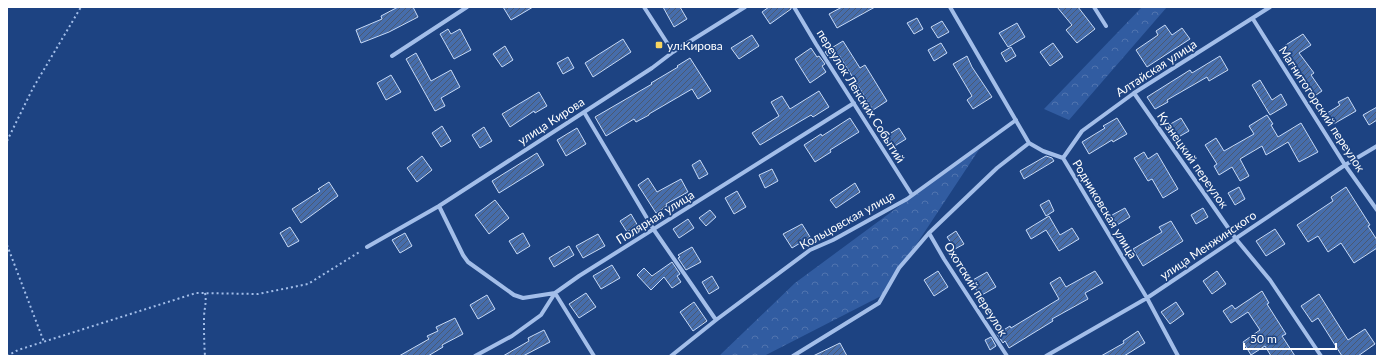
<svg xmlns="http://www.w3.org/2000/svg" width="1384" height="363" font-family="Lato,sans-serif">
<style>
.forest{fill:url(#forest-crowns)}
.building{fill:url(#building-hatch);stroke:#c7daf7}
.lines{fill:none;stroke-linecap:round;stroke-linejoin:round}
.path{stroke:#a3bee9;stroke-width:2;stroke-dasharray:2 3;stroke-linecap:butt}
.minor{stroke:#a3bee9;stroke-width:4}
.poi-dot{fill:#f9d661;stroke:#1d4382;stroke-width:1.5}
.labels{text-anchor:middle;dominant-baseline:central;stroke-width:3.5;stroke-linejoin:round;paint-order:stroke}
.poi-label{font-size:12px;fill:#fff;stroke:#1d4382;text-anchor:start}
.street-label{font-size:12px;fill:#fff;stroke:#1d4382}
</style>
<defs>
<pattern id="forest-crowns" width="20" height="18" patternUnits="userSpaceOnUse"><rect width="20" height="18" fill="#315ca1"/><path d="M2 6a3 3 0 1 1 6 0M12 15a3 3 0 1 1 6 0" fill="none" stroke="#5074af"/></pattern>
<pattern id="building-hatch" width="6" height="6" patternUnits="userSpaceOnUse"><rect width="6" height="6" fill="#466dab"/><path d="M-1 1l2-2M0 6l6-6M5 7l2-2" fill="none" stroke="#4a5972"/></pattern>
</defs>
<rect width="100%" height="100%" fill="#1d4382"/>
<path class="forest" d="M1142,7H1167L1069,120L1044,109Z
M982,145L883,295L764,356H719L795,283Z"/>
<path class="building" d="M398,7H413L418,17L389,32L361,43L356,30L382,19L381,16Z
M503,7H533L511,20Z
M663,7H680L687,19L674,27Z
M769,7H791V9L770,24L762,12Z
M842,7H875L837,28L829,14Z
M1057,7H1078L1095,29L1077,43L1066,30L1072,25Z
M917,18L923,29L914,34L907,23Z
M942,21L949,32L938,38L931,27Z
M1017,23L1025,37L1008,47L999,33Z
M1165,25L1172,35L1182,28L1190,39L1147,67L1136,50L1158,35L1156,31Z
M448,29L451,34L460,29L471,50L454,59L440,34Z
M1303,34L1311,45L1299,53L1314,73L1311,75L1322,91L1313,97L1281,48Z
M752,35L759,46L739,59L731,48Z
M623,39L631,52L593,77L585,63Z
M843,41L860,68L865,65L887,101L873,110L839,55L831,60L825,52Z
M941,43L947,53L934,61L928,50Z
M1053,43L1063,57L1050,66L1040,52Z
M505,46L513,60L502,67L493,54Z
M1011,47L1016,56L1006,62L1001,53Z
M811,48L817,57L819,56L825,64L822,66L826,72L810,83L795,59Z
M416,53L431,81L451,70L460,87L441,98L445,106L435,111L406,59Z
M967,56L972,67L992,97L973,109L967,100L972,96L953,64Z
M1220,56L1228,70L1209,81L1207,77L1167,100L1168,102L1155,109L1147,97L1190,70L1192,73Z
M568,57L574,68L563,74L557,63Z
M690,58L711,91L698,99L692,89L649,114V115L636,122L634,119L606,136L595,117L652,84L651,83L678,67L677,66Z
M391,75L401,92L386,100L377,83Z
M1260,80L1272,100L1281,94L1287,105L1270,115L1252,85Z
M819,91L829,107L813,117L811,115L760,145L752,133L779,116L771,102L782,96L790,109Z
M539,92L547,106L535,113L534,111L510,127L502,114Z
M1348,97L1356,111L1330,126L1324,115L1340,105L1338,102Z
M1377,107V120L1369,125L1363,115Z
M1267,115L1273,124L1271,125L1278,137L1301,123L1318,152L1299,162L1288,142L1266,155L1262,146L1240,159L1249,176L1240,181L1232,167L1219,175L1214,166L1217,164L1205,145L1216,138L1224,151L1254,134L1249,126Z
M850,118L859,132L830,150L831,152L815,162L804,145L821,134L822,136Z
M1117,118L1127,134L1113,142L1112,140L1089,154L1082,142L1105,128L1103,126Z
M1181,118L1189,131L1175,139L1167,126Z
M442,126L451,141L441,147L432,133Z
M484,127L492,141L480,148L472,135Z
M577,128L586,144L566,156L557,140Z
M899,128L906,139L893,147L886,136Z
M1144,152L1148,159L1157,153L1178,189L1163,198L1152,179L1148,181L1134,158Z
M537,153L544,165L499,193L492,181Z
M422,156L432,170L417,182L407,168Z
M1046,156L1052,158L1054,161L1024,179L1020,171Z
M700,160L708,174L699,179L692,165Z
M772,169L778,181L765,188L759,175Z
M648,178L657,192L681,179L688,192L666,204L667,206L656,213L638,185Z
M329,182L338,196L301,223L292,209L320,191L318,189Z
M855,183L860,192L836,208L830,200Z
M1239,187L1245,199L1235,205L1228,193Z
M1346,187L1370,225L1368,226L1377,240V248L1354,263L1341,243L1328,252L1318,236L1308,242L1297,225L1333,201L1331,197Z
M737,191L746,207L734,214L725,198Z
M495,200L509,218L489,234L475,215Z
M1049,200L1054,211L1046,216L1040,205Z
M1125,208L1130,217L1117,225L1112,215Z
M1203,208L1208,217L1196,224L1191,215Z
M710,210L716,217L706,226L699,218Z
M631,214L638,226L627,232L620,221Z
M1049,216L1060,235L1072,228L1079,239L1059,251L1046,230L1031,239L1026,230Z
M688,219L694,228L679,238L673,229Z
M1171,221L1183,241L1143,266L1133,249L1162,232L1159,227Z
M802,224L810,237L792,248L783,234Z
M290,227L299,241L288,247L280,233Z
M1275,229L1285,244L1266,256L1256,241Z
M956,231L964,244L955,249L947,237Z
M405,233L412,246L400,253L392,240Z
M523,233L530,246L517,254L509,241Z
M598,234L605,246L583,258L576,246Z
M569,246L574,255L554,267L549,258Z
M692,247L701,262L686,270L678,258L680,257L678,255Z
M672,262L680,274L677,276L681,282L672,288L664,277L651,290L637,275L644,268L652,276Z
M612,265L620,278L601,289L593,276Z
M938,271L948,287L934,296L924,280Z
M1095,271L1103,283L1085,293L1088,299L1052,319L1053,321L1009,348L1005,341L1003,343L997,334L1010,326L1011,328L1059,299L1050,283L1060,277L1066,287Z
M1217,271L1226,284L1212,294L1203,281Z
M987,272L996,287L980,296L971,281Z
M712,276L719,288L709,294L702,282Z
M1262,291L1269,303L1267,304L1286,334L1282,336L1295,356H1271L1265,346L1251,355L1243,342L1260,330L1248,312L1231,323L1223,311L1232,305L1235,309Z
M586,293L596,307L579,318L569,304Z
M1319,294L1348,340L1365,329L1375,344L1358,356H1342L1318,318L1312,322L1301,306Z
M487,295L495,309L478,319L470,305Z
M694,302L707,321L693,331L680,312Z
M1176,302L1184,314L1170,324L1161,312Z
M455,318L463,334L442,345L443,347L428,356H399L429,339L427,336L438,331L436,327Z
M544,330L550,342L523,356H503L529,341L528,338Z
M1138,331L1145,343L1124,356H1101L1124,343L1123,341Z
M991,337L996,346L990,350L985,340Z
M840,343L847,356H813Z"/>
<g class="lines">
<path class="path" d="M7,141L33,88L81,7
M7,245L44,342
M205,293C207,302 204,309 204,318C204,331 204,343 205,356
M7,356L18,350L196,293L258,294L308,284L361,251"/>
<path class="minor" d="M644,7L673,52
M794,7L816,44L912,195
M950,7L1029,143L1043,151L1063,158L1147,298L1178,356
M1094,7L1106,26
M1253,19L1345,165L1377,210
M392,56L467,7
M1134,93L1236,239L1270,280L1321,356
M584,112L654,230L716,320
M1063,158L1082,131L1134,93L1270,7
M439,206L463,255L468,262L514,295L523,298L555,293L594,356
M929,233L944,259L1007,356
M367,247L439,206L652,68L673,52L745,7
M475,356L512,336L541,315L555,293L579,276L854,103
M671,356L716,320L810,250L833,240L907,199L1016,120
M793,356L879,303L899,268L929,233L997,168L1029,143
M1046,356L1147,298L1345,165L1377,146"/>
</g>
<rect class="poi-dot" x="655" y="41" width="8" height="8" rx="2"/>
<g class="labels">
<g class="poi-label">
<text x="667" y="45">ул.Кирова</text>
</g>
<g class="street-label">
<text transform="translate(1156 68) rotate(-33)">Алтайская улица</text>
<text transform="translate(861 96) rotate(58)">переулок Ленских Событий</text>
<text transform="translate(1322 109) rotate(57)">Магнитогорский переулок</text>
<text transform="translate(551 121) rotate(-33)">улица Кирова</text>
<text transform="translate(1193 160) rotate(55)">Кузнецкий переулок</text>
<text transform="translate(1105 209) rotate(59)">Родниковская улица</text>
<text transform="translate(655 217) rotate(-32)">Полярная улица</text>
<text transform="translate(847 220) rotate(-29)">Кольцовская улица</text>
<text transform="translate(1208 245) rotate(-34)">улица Менжинского</text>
<text transform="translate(976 289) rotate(58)">Охотский переулок</text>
</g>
</g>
<rect width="1384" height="363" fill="none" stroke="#ffffff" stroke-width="16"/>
<path d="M1244 343v6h92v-6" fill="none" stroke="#ffffff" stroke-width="2"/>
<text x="1250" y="343" font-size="12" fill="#ffffff" stroke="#1d4382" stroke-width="3" paint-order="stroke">50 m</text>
</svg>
